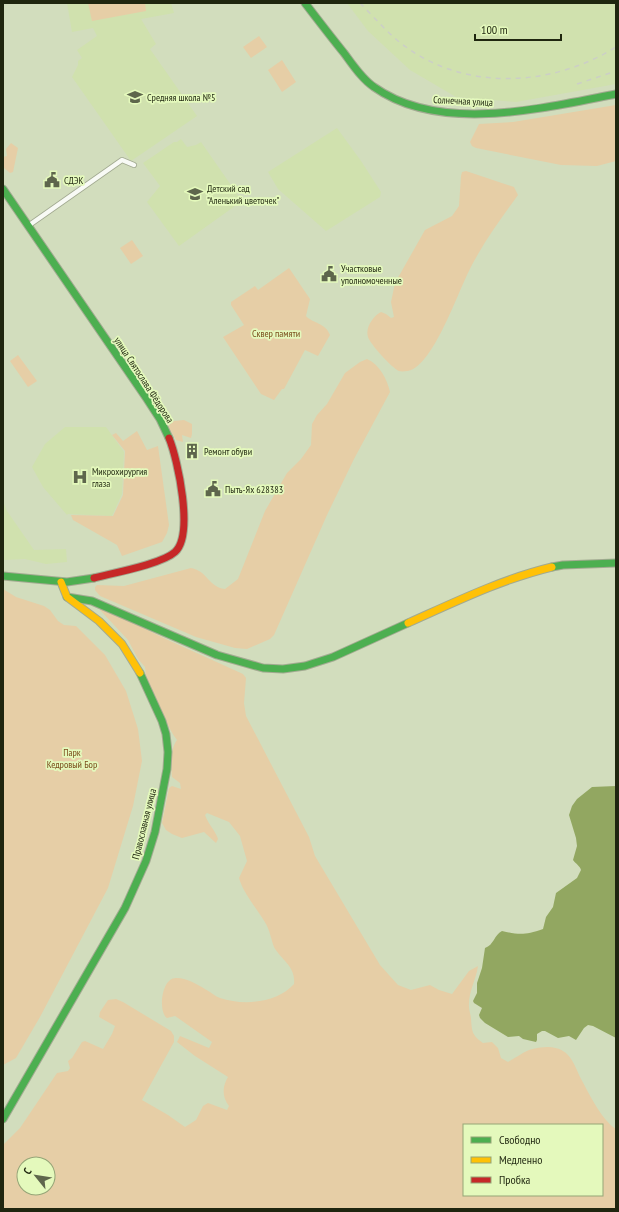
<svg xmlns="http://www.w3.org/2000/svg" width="619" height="1212" font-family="'PT Sans Narrow',sans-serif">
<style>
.built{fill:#d0e1ae}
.green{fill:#e6cea6;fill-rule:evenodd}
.water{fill:#92a761}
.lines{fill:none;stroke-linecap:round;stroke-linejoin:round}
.street-casing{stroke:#a2aa91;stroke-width:6}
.fast-casing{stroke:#a2aa91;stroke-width:9}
.slow-casing{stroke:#a2aa91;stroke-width:9}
.jam-casing{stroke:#a2aa91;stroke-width:9}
.street{stroke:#f8faf5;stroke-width:4.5}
.fast{stroke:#4caf50;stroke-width:7}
.slow{stroke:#ffc107;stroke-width:7}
.jam{stroke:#c62828;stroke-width:7}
.rail{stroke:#cccfc6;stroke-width:1.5;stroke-dasharray:5 5;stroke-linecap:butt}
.labels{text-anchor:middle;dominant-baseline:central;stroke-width:3.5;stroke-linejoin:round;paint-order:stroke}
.poi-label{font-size:10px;fill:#1f260f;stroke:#e4f9bc;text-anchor:start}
.street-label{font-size:10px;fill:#1f260f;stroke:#e4f9bc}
.park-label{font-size:10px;fill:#794b1a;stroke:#e4f9bc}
</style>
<rect width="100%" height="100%" fill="#d2ddbd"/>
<path class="built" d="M67,3H171L174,13L141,19L156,44L150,49L197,116L131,161L72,77L78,65V61L82,58L77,50L97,36L93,28L72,32Z
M347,3H616V84L516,102L456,97L410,70L368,31Z
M337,128L361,161L381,192L380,197L326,231L278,189L268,172Z
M181,139L187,147L196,145L201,142L242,201L179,246L147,202L160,186L143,163L174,142H177Z
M65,427H106L124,452L122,494L112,516L68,514L67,515L43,487L32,467L45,444Z
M3,501L7,511L34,550L66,549L67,562L46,564L25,559L3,560Z"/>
<path class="green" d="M88,3H145L146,11L92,21Z
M259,36L267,47L251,58L243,47Z
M282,60L296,82L282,92L268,70Z
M616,105V161L597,166L561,165L476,148L472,146L470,142L479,124L513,122Z
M11,143L18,148L13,172L10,173L3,167V157L7,156L6,149Z
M466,171L514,187L518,195C502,217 486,239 473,263C459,288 436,360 411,370C409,371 402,372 399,371C392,368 370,344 368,337C365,328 373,316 381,312L386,314L391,318L394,317L391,302L395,283L425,230L452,216L459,206L461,176L462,172Z
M132,240L143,256L131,264L120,248Z
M289,268L310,299L306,316C313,324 325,322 330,335L318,356L305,350L284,389H282L274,400L261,394L223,337L244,325L231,305V302L255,286L258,290Z
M18,355L37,381L28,387L10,361Z
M367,359C380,365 387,379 390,392L354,459L327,515L274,635L270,639L247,649L235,648L196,637L100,596L95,590V587L97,585L124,586L191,568C208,571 208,587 225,589L238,579L265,511L287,473L301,459L311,445L312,424L317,415L327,404L345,373L360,362Z
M184,420L192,424V434L191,438L182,435L183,442L176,440L168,426L174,421Z
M137,431L147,450L158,446L169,525L167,533L162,542L122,556L117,545L73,520L71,515L113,516L123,495L125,451L112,435L116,433L123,441Z
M3,589L16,597L44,606L50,610L58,621L64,625L76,626L105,655L126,691L138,729L142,761L133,806L108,888L40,1017L16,1058L3,1065Z
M102,608L168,640L243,674L246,678L244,703L246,716L309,837L315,856L380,965L398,985L411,990L430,985L439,990L452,994L469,971L478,966C476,980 468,993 469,1007C469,1011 471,1015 471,1019C472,1032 472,1035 483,1043L492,1042L498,1048L501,1058L508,1062C515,1058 522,1053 529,1050C535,1048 542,1047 548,1047C570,1048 573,1062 581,1079C590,1095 601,1119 616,1129V1209H5L3,1207V1145L20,1128L57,1073L68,1071L70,1068L68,1061L72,1058L82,1042L85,1041L103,1049L112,1034L115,1026L99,1017L100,1012L108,1000L116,999L123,1002L171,1031L174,1036V1042L142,1100L168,1115L185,1127L196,1120L203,1106L208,1103L227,1110L229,1106C222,1097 222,1087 228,1077L195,1056L177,1042L180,1036L209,1048L212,1042L178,1018L175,1016L167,1018C158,1012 161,978 176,978C188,978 200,986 210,992C213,994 217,997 220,998C244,1006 277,1003 294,984C296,966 281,960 274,947C271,939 270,931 266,924C257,908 244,895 239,878L247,861L240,836L229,822L207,813L205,815C208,824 215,830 218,839L216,843L204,832L182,838L172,834L166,830L162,823L169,788L172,786L181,789L180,783L172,777C171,767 170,749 177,740C171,732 168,725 164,716C157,699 146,685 145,667L138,659L128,640L100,610ZM464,1125H602V1195H464ZM24,1164H48V1188H24Z"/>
<path class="water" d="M616,786V1038L593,1026L588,1025L584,1028L576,1040L569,1036L558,1038L545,1031H542L537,1034V1040L536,1042L523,1039L519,1036L508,1037L485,1023L480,1018L479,1015L482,1008L474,1003L473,1001L477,993V983L482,968L485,948C494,945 494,935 502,931C520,935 525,935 543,929L546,917L553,907L556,893L577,878L581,870C580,866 576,864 573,860L577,846L576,838L569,815L572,806L577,799L592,787Z"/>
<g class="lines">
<defs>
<path id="street" d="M28,226L122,160L134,165"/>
<path id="fast" d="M305,3C318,20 331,37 344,53C353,65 362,79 374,87C440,134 543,108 616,94
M3,189L147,399L160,419L169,438
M552,567L563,565L616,563
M3,576L67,582L94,578
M67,597L92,601L217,655L263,668L283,669L305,666L333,657L408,623
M3,1119L125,908L146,861L155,832L167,769L168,752L166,734L162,721L140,673"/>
<path id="slow" d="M61,582L67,597L99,621L122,644L140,673
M408,623C455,602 502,579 552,567"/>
<path id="jam" d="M94,578C113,573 162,564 175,552C194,535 178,460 169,438"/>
</defs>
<use href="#street" class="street-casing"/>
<use href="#fast" class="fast-casing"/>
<use href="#slow" class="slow-casing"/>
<use href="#jam" class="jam-casing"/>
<use href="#street" class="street"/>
<use href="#fast" class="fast"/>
<use href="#slow" class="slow"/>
<use href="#jam" class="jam"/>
<path class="rail" d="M360,3C375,18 389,35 406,47C468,92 554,86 616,47
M577,84L616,71"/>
</g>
<defs>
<symbol id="school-bare" viewBox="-9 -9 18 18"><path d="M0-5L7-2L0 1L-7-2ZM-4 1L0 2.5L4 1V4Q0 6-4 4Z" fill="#5e664c" stroke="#e4f9bc" stroke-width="2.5" paint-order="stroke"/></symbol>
<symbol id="civic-bare" viewBox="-9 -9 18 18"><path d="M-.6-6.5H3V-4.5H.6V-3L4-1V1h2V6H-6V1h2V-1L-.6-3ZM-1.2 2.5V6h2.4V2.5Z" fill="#5e664c" stroke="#e4f9bc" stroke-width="2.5" paint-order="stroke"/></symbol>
<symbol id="building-bare" viewBox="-9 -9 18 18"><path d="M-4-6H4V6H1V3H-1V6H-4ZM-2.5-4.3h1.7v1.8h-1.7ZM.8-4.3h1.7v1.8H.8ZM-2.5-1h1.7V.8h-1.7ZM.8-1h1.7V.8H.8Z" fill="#5e664c" stroke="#e4f9bc" stroke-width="2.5" paint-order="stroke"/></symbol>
<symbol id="hospital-bare" viewBox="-9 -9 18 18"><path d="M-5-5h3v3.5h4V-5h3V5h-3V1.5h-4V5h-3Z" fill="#5e664c" stroke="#e4f9bc" stroke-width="2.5" paint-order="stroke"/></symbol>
</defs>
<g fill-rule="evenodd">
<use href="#school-bare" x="124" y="86" width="22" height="22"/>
<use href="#civic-bare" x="41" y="169" width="22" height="22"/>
<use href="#school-bare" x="184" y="183" width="22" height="22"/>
<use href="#civic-bare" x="318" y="263" width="22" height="22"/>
<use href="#building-bare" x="181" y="440" width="22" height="22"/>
<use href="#hospital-bare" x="69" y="466" width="22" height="22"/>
<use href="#civic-bare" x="202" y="478" width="22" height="22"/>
</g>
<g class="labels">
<g class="poi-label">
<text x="147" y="97">Средняя школа №5</text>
<text x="64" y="180">СДЭК</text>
<text x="207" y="188">Детский сад<tspan x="207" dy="12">"Аленький цветочек"</tspan></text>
<text x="341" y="268">Участковые<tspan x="341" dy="12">уполномоченные</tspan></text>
<text x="204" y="451">Ремонт обуви</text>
<text x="92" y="471">Микрохирургия<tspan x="92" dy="12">глаза</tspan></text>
<text x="225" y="489">Пыть-Ях 628383</text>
</g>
<g class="street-label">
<text transform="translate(463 101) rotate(3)">Солнечная улица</text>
<text transform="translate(144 380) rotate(57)">улица Святослава Фёдорова</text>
<text transform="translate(144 824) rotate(-76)">Православная улица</text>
</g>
<g class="park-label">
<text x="276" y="333">Сквер памяти</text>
<text x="72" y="752">Парк<tspan x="72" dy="12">Кедровый Бор</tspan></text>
</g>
</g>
<rect width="619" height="1212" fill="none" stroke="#1f260f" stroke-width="8"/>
<rect x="463" y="1124" width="140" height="72" fill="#e4f9bc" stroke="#95a577"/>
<rect x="471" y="1137" width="20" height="6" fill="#4caf50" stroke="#95a577"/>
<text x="499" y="1144" font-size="12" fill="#1f260f">Свободно</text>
<rect x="471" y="1157" width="20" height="6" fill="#ffc107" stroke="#95a577"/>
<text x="499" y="1164" font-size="12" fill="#1f260f">Медленно</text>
<rect x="471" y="1177" width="20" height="6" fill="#c62828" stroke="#95a577"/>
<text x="499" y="1184" font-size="12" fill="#1f260f">Пробка</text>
<g transform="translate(36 1176) rotate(300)"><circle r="19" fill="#e4f9bc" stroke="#95a577"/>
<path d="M0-3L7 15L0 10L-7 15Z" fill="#5e664c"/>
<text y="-6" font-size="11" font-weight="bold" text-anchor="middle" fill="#1f260f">С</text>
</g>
<path d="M475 34v6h86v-6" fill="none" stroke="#1f260f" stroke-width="2"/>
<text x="481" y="34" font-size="12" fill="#1f260f" stroke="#e4f9bc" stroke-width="3" paint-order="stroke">100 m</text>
</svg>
